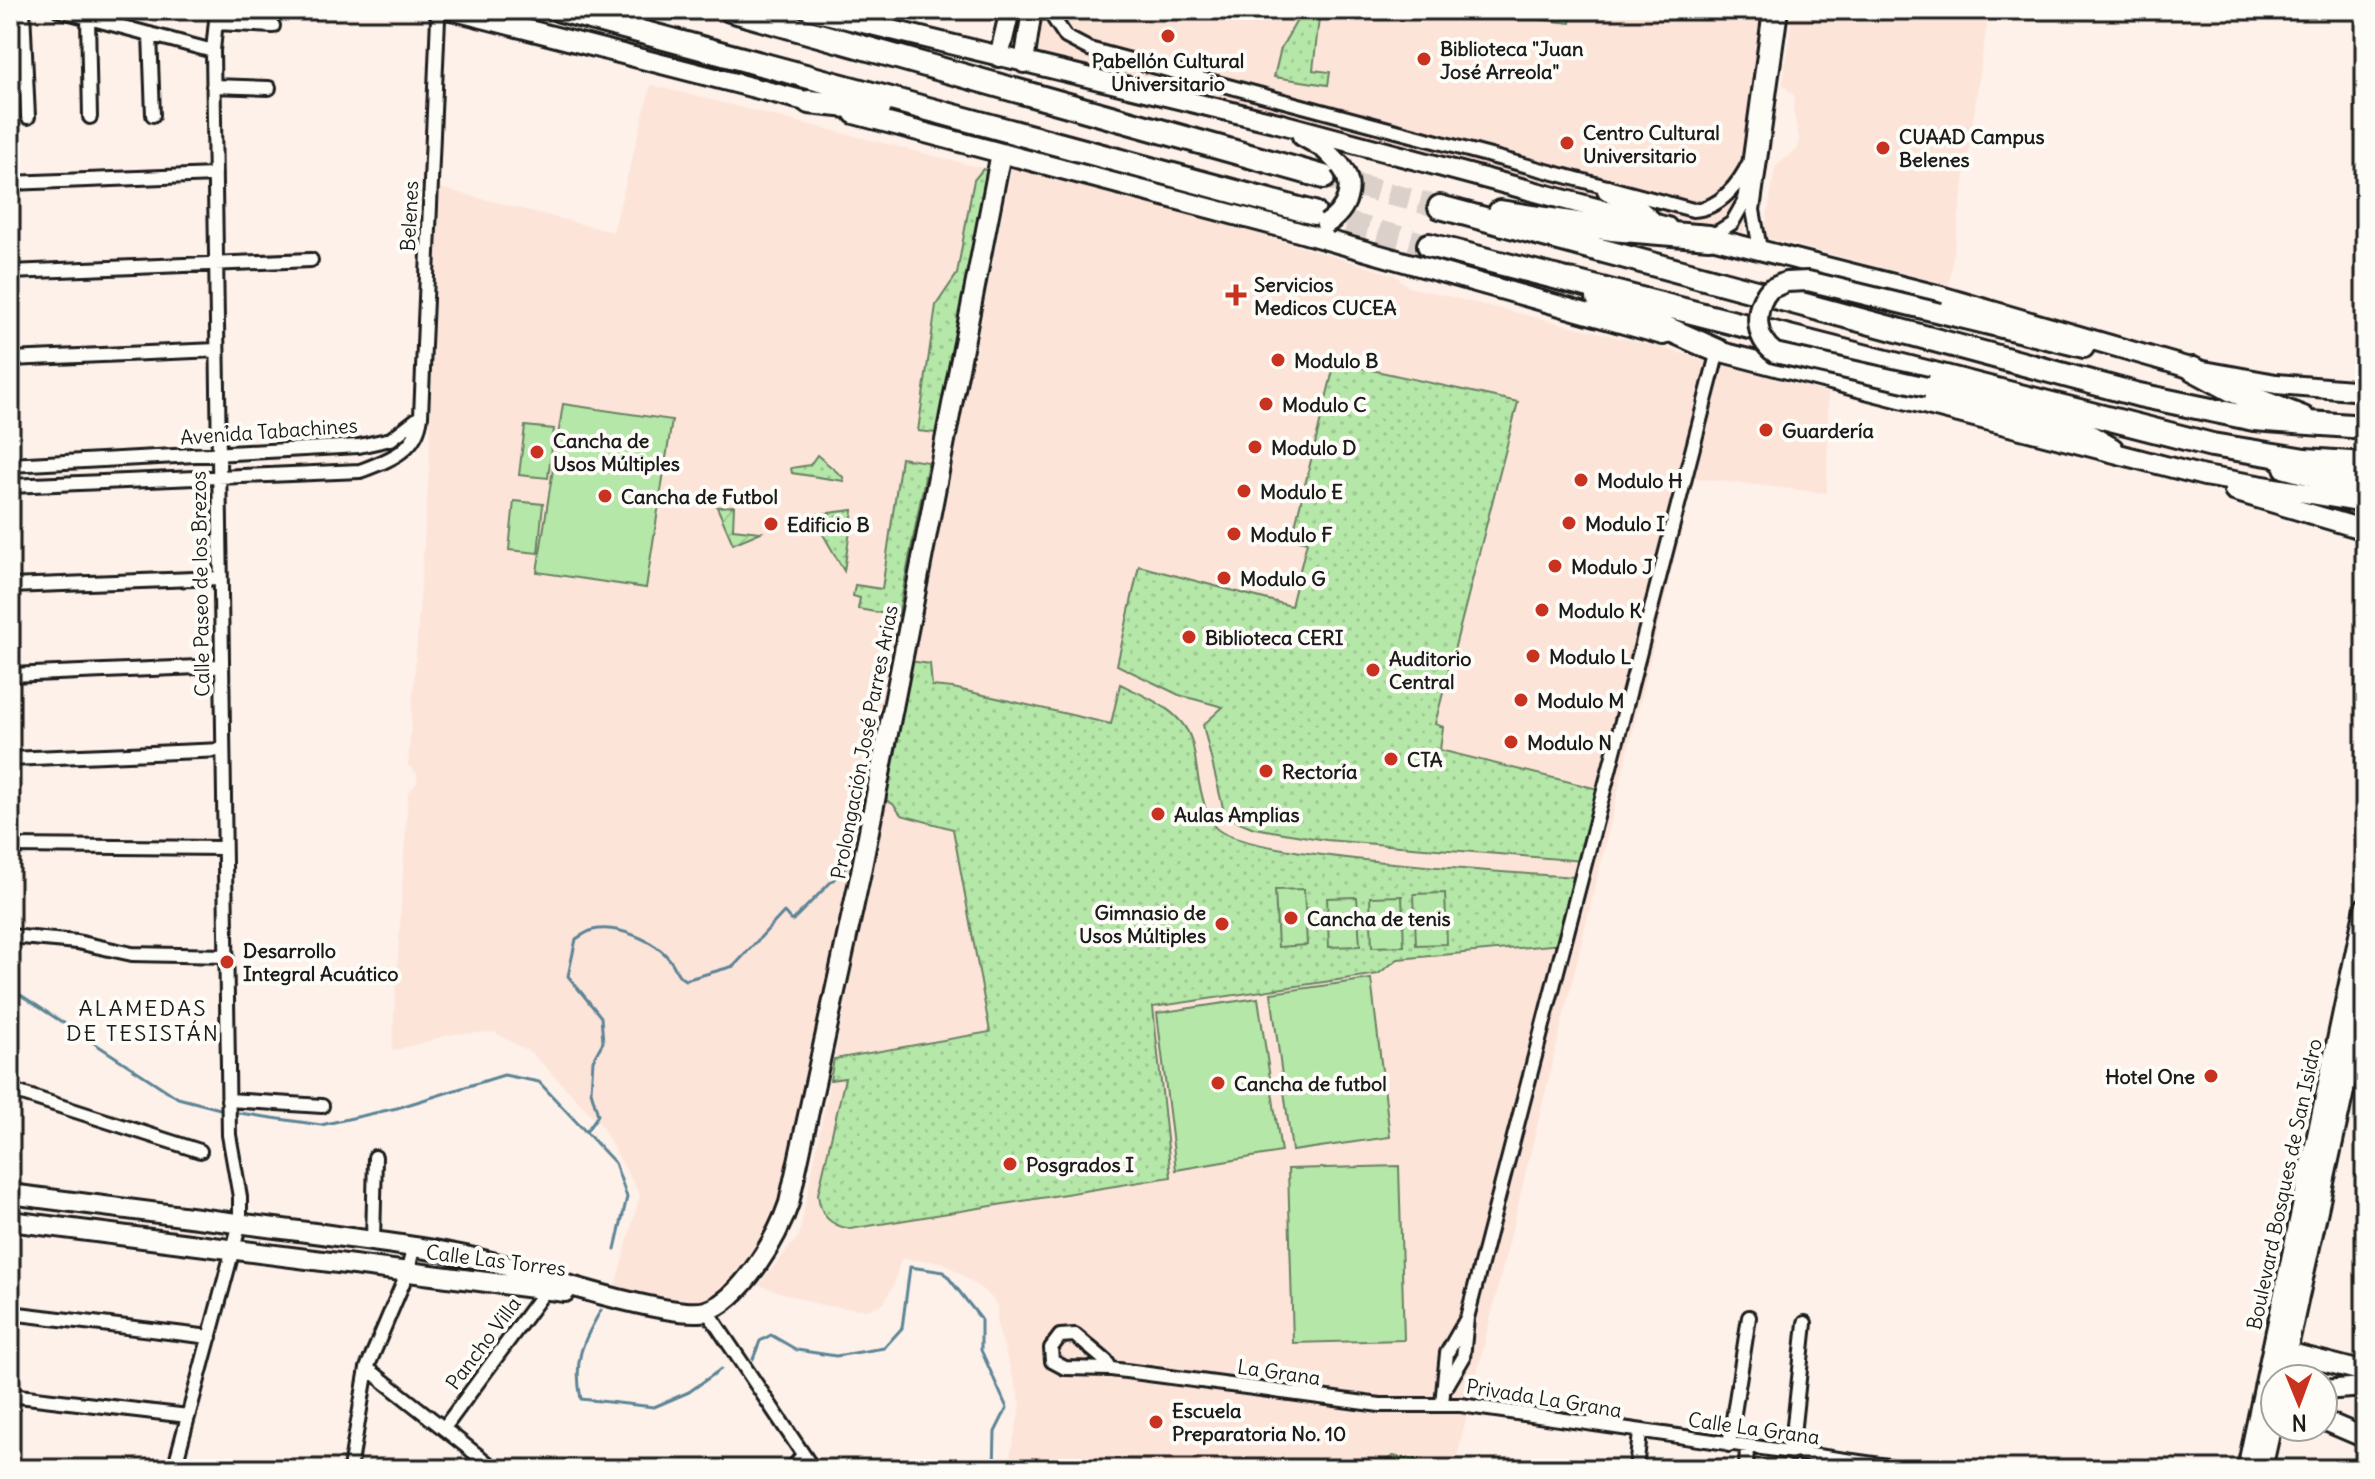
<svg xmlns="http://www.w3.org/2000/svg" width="2375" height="1479" font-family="Delius,sans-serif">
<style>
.built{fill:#fde4d9}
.grass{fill:url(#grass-dots);stroke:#688262;stroke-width:2}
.garden{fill:url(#garden-furrows);stroke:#688262;stroke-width:2}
.pitch{fill:#b5e7a8;stroke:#688262;stroke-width:2}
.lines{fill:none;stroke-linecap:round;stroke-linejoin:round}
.stream{stroke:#5c8496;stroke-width:3}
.highway-tunnel{stroke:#dbd1ca;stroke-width:22;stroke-dasharray:22 11;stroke-linecap:butt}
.street-casing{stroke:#1c1c1c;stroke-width:18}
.secondary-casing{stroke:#1c1c1c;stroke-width:24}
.highway-casing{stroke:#1c1c1c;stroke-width:28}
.street{stroke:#fdfcf7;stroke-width:12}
.secondary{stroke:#fdfcf7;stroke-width:18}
.highway{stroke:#fdfcf7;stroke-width:22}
.secondary-bridge-casing{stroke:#1c1c1c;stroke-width:24;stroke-linecap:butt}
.secondary-bridge{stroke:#fdfcf7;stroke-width:18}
.poi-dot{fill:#c8321e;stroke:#fdfcf7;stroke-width:3}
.labels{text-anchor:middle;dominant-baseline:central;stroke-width:8;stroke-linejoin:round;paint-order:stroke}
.poi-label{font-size:20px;font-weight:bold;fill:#1c1c1c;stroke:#fdfcf7;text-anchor:start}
.street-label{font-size:20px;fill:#1c1c1c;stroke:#fdfcf7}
.neighbourhood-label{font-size:22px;letter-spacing:2px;fill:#1c1c1c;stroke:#fdfcf7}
</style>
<defs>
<pattern id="grass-dots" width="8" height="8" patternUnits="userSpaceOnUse" patternTransform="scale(2)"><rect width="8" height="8" fill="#b5e7a8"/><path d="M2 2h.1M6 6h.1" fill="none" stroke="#9bc690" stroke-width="1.8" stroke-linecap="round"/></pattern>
<pattern id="garden-furrows" width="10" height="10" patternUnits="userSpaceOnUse" patternTransform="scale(2)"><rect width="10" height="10" fill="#b5e7a8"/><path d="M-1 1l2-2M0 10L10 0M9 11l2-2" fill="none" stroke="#9bc690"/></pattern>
</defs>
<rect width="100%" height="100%" fill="#fdf1e9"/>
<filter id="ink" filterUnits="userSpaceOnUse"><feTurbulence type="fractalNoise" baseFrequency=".0125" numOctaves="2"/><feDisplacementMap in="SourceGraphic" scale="16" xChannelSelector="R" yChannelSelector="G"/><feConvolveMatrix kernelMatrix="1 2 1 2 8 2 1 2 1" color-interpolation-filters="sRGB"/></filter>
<g filter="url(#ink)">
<path class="built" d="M1022,10H1774L1743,235L1014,51Z
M1793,10H1989L1949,285L1764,237L1775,167L1798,148L1799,139L1793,110L1795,97L1783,84Z
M651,85L990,170L839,955L780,1220L719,1302L698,1305L614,1290L640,1195L601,1125L533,1054L494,1032L453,1034L392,1051L408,793L417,783V774L408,765L428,487L440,188L613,232Z
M1013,160L1046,176L1169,207L1395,275L1409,287L1651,345L1828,393L1827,493L1694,478L1454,1469H1007L1021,1404L997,1325V1305L989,1295L961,1274L942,1262L901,1259L894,1284L884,1303L867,1310L820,1305L758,1285L799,1236Z"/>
<path class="grass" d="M1303,10H1320L1313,70L1330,72L1328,85L1274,77L1281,48Z
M1457,10H1572L1570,23Z
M983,169L989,171L936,433L918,431L936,305L957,274L971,195L974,180Z
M1335,362L1518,402L1435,724L1443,727L1440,750L1602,790L1584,861L1326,840L1254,828L1225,816L1203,725L1223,707L1179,695L1117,665L1139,566L1291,606L1307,542L1292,538Z
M817,455L843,477L844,481L792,473L791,468L810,465Z
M901,458L928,462L898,616L858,609L860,598L853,596L855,585L882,589Z
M853,510V511L844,571L812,515Z
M909,661L930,664L932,686L953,688L1111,724L1120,684C1145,696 1181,710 1191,739C1196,754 1196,771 1200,787C1203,799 1206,816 1215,827C1239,858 1522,873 1575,877L1562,944L1398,959L1378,974L1153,1007L1171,1177L850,1229C829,1225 820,1215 818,1194L845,1078L830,1080L834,1059L990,1032L953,829L901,815L893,804L882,798Z"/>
<path class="garden" d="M734,506L733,529L761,532L733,544L717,507Z
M1393,1456L1416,1460L1426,1469H1373Z"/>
<path class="pitch" d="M563,404L672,420L646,588L537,572Z
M525,426L554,429L548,478L519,475Z
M514,501L543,504L538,553L509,550Z
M1304,889L1307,945L1278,947L1275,890Z
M1445,893L1447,944L1416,945L1414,894Z
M1402,896L1404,946L1372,947L1370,897Z
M1357,897L1360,946L1329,947L1327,898Z
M1371,979L1390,1137L1292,1151L1271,993Z
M1258,998L1281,1152L1176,1170L1157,1013Z
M1399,1166L1404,1340L1293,1343L1288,1169Z"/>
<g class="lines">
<path class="stream" d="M10,988L178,1098L224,1110
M232,1112L321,1125L397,1108L504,1075L539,1082L615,1163L627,1197L615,1249
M586,1132L598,1115L591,1091L593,1060L603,1042L601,1017L568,976L576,939C581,936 588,931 593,930C617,924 656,941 670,960C677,969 675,974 685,980L734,966L784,912L792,921L852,861
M601,1310C582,1343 573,1361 581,1399L654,1407L689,1392L721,1369
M753,1359L760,1341L771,1335L797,1350L836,1356L884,1348L902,1328L910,1267L944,1272L981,1319V1350L1007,1408L995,1432L994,1469"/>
<path class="highway-tunnel" d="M1324,177L1440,207
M1315,214L1429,245"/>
<defs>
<path id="street" d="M23,10L28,117
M59,10L213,51
M1048,10L1066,37L1089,49L1693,210C1720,209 1739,184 1750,161
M88,18L90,117
M216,23L273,26
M150,34L153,115
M213,86L269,88
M10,183L215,175
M1710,237L1732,223L1744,202L1770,10
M1760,249L1753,210L1781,10
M10,272L311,260
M10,359L217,350
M10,465L359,446L391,439L421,416
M10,486L360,471C389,460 417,451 421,416L438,18L435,10
M10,586L220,578
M10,675L222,666
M10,759L223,750
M10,846L224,848
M10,936L77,942L132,954L226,956
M10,1090L200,1151
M228,1100L322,1106
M373,1241L375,1157
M707,1311L813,1469
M10,1313L210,1337
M367,1368L495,1469
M1111,1369L1106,1361L1075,1335L1060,1336L1051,1348L1052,1361L1065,1368L1111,1369L1380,1405H1461L1909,1469
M1446,1387L1463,1358L1467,1318L1718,351
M10,1395L188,1416
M1442,1404L1447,1353L1467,1318
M444,1428L550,1284
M1729,1445L1749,1317
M1791,1453L1805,1323
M174,1469L240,1223V1197L229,1135L213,51L217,10
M350,1469L367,1368L408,1271L413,1248
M792,1469L803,1455
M1636,1469L1640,1433
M1746,1469L1747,1447"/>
<path id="secondary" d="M451,10L821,105
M809,10L1278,123L1667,227
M999,57L1010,10
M1024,63L1032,10
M854,114L1288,229L1663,335
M1302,136L1323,148L1340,165
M1607,190L1633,204L1653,222
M1696,234L1937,295L2193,369L2276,384L2365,391
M1940,313L2084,348
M1706,348L2204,476L2365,503
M1927,387L2079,428L2113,448
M2234,491L2365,530
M10,1194C114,1207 218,1220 322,1234C391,1244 464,1251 530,1273C562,1284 677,1319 706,1311C742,1300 778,1236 789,1203L861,872L1001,153
M10,1221L565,1292
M2287,1352L2365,1372
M2281,1379L2365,995
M2323,1390L2365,1387
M2323,1420L2365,1438
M2247,1469L2365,907
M2262,1469L2275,1411"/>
<path id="highway" d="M560,10L1314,213
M730,10L1324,177
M809,102L879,109
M1440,207L2139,395L2254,419L2365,427
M1500,212L1611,229L1709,237
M1429,245L2212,445L2305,460L2365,464
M1598,298L1718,351
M2193,369L2234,391L2303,418
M2286,467L2365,489"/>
</defs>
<use href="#street" class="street-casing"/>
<use href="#secondary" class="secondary-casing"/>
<use href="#highway" class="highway-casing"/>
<use href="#street" class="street"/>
<use href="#secondary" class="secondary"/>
<use href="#highway" class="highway"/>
<defs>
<path id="secondary-bridge" d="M1326,224C1347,210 1357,186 1340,165
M1927,387L1775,353C1754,338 1753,308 1770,289L1786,282L1808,281L1940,313"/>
</defs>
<use href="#secondary-bridge" class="secondary-bridge-casing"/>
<use href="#secondary-bridge" class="secondary-bridge"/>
</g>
</g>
<g class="poi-dot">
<circle cx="1168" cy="36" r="8"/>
<circle cx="1424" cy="59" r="8"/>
<circle cx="1567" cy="143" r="8"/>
<circle cx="1883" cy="148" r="8"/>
<path d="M1232 283h8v8h8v8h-8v8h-8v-8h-8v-8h8z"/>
<circle cx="1278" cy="360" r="8"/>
<circle cx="1266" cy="404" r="8"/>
<circle cx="1766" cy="430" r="8"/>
<circle cx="1255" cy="447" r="8"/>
<circle cx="537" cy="452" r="8"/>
<circle cx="1581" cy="480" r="8"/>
<circle cx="1244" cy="491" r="8"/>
<circle cx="605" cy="496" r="8"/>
<circle cx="1569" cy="523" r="8"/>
<circle cx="771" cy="524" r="8"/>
<circle cx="1234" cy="534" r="8"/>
<circle cx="1555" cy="566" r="8"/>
<circle cx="1224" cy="578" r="8"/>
<circle cx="1542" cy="610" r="8"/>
<circle cx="1189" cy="637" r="8"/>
<circle cx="1533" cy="656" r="8"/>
<circle cx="1373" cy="670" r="8"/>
<circle cx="1521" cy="700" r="8"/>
<circle cx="1511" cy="742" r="8"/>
<circle cx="1391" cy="759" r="8"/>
<circle cx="1266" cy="771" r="8"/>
<circle cx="1158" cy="814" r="8"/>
<circle cx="1291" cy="918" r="8"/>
<circle cx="1222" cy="924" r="8"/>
<circle cx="227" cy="962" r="8"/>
<circle cx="2211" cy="1076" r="8"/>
<circle cx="1218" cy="1083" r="8"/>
<circle cx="1010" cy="1164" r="8"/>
<circle cx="1156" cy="1422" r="8"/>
</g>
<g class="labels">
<g class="poi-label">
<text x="1440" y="48">Biblioteca "Juan<tspan x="1440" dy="23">José Arreola"</tspan></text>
<text x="1168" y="60" text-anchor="middle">Pabellón Cultural<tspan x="1168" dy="23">Universitario</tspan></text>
<text x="1583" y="132">Centro Cultural<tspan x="1583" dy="23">Universitario</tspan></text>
<text x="1899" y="136">CUAAD Campus<tspan x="1899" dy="23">Belenes</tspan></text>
<text x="1254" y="284">Servicios<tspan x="1254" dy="23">Medicos CUCEA</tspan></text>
<text x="1294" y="360">Modulo B</text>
<text x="1282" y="404">Modulo C</text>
<text x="1782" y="430">Guardería</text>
<text x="553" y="440">Cancha de<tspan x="553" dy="23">Usos Múltiples</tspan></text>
<text x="1271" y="447">Modulo D</text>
<text x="1597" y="480">Modulo H</text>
<text x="1260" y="491">Modulo E</text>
<text x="621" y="496">Cancha de Futbol</text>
<text x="1585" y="523">Modulo I</text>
<text x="787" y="524">Edificio B</text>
<text x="1250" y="534">Modulo F</text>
<text x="1571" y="566">Modulo J</text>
<text x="1240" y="578">Modulo G</text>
<text x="1558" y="610">Modulo K</text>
<text x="1205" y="637">Biblioteca CERI</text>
<text x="1549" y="656">Modulo L</text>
<text x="1389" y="658">Auditorio<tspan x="1389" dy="23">Central</tspan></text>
<text x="1537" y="700">Modulo M</text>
<text x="1527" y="742">Modulo N</text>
<text x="1407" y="759">CTA</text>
<text x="1282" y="771">Rectoría</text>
<text x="1174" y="814">Aulas Amplias</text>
<text x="1206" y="912" text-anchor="end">Gimnasio de<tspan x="1206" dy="23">Usos Múltiples</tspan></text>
<text x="1307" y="918">Cancha de tenis</text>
<text x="243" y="950">Desarrollo<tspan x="243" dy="23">Integral Acuático</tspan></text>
<text x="2195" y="1076" text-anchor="end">Hotel One</text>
<text x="1234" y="1083">Cancha de futbol</text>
<text x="1026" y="1164">Posgrados I</text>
<text x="1172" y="1410">Escuela<tspan x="1172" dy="23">Preparatoria No. 10</tspan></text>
</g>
<g class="street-label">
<text transform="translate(409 216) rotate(-87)">Belenes</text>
<text transform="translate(269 431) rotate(-4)">Avenida Tabachines</text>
<text transform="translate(200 584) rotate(-91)">Calle Paseo de los Brezos</text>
<text transform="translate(864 742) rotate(-79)">Prolongación José Parres Arias</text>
<text transform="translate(2284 1184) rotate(-78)">Boulevard Bosques de San Isidro</text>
<text transform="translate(496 1260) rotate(7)">Calle Las Torres</text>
<text transform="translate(483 1343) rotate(-53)">Pancho Villa</text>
<text transform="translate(1279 1372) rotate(8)">La Grana</text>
<text transform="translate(1544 1398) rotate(9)">Privada La Grana</text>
<text transform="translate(1754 1428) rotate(8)">Calle La Grana</text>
</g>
<g class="neighbourhood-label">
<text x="143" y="1008">ALAMEDAS<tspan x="143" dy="25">DE TESISTÁN</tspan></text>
</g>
</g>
<rect width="2375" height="1479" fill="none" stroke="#fdfcf7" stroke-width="40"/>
<rect x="20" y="20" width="2335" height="1439" fill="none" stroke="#1c1c1c" stroke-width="3" filter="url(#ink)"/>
<g transform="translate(2299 1403) rotate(179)"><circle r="38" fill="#fdfcf7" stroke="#a3a29f" stroke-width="2"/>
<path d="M0-6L14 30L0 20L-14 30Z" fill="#c8321e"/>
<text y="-12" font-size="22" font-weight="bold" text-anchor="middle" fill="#1c1c1c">N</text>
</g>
</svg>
